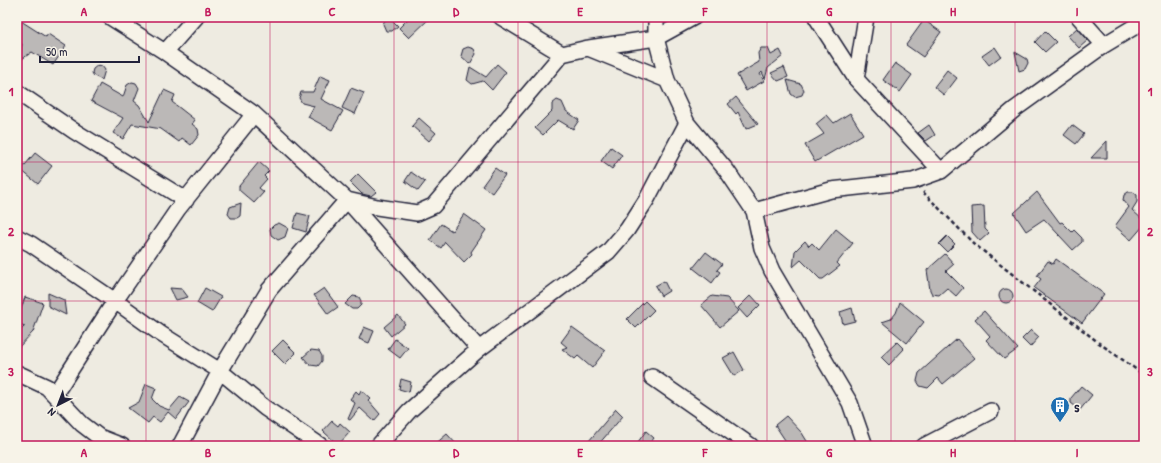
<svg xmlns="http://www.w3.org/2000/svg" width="1161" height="463" font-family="'Patrick Hand',sans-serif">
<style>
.building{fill:#bbb8b7;stroke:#22223b}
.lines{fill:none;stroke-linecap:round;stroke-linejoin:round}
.street-casing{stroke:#22223b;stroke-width:18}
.path{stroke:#22223b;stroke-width:2.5;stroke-dasharray:4 3;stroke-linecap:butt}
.street{stroke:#f7f3e8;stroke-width:15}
.grid{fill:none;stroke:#c2185b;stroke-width:1;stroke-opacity:0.55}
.labels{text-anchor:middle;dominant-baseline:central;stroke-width:3.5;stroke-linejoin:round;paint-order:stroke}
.poi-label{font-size:14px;font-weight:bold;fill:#22223b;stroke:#f7f3e8;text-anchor:start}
.neatline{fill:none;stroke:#c2185b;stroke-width:1.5}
.grid-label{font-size:13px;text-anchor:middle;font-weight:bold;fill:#c2185b}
</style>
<rect width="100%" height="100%" fill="#eeebe1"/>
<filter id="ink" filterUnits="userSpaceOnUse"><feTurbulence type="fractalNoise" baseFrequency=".025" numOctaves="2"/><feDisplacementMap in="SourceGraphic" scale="8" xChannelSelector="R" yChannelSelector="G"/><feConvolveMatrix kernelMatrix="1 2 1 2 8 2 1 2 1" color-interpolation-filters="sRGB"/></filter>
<g filter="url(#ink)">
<path class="building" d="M410,17H431L409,38L399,28Z
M391,19L398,26L392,31H386L383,24L385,20Z
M924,20L941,32L923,57L906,45Z
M21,21L46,37L48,34L66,46L53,65L32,52L19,61L22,44L17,41V27Z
M1077,28L1088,40L1079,48L1068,36Z
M1045,31L1056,42L1045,52L1035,42Z
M468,47L474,49L476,54L470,64L461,56L463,49Z
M995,47L1001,56L989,65L982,56Z
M761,48H768L771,55L780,50L783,56L768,68L765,79L762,72L760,74L764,81L746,91L737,75L759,62L758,53Z
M1015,52L1027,59L1028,63L1025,69L1019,71Z
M895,63L912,75L900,92L883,80Z
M497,64L506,72L492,90L483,81L472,84L467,80L470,67L486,77Z
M98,65L102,66L105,70L102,80L94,76L92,73L93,69Z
M784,67L788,77L778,81L771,73Z
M947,70L957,78L944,95L934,87Z
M320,76L330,80L321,99L343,111L332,130L308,117L314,106L302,103L299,98L301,92H313Z
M787,80L801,84L804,90L802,95L795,97L791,94Z
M132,82L136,83L139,88L134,101L139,105L149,122L164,90L175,95L172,102L195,120L192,124L198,129L199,135L191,145L182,138L179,142L161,129L132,124L123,139L113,133L123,118L91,101L100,84L123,97L127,85Z
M351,88L364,93L355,114L342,108Z
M736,97L744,107L758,124L746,129L738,112L736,114L728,104Z
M557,100L562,102L566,111L579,120L573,129L558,120L543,135L535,128L552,111V104Z
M850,113L863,134L815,162L805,145L824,134L816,124L827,115L834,123Z
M419,118L436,133L429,141L412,126Z
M929,125L935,135L926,141L918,133Z
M1072,125L1084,134L1076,144L1064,135Z
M1107,141V158H1091Z
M611,147L622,155L612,169L601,161Z
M35,153L52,166L38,184L21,170Z
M259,162L269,171L264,176L267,179L259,188L264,192L254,203L239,190V186Z
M495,168L505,175L492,193L482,186Z
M411,172L425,182L418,191L405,181Z
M358,174L376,192L371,196L362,194L350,182Z
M1037,192L1060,223L1062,222L1072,232L1074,230L1082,238V242L1073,250L1044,219L1026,231L1014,213Z
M1128,192H1133L1137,195V202L1132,210L1144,221V225L1131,240L1115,226L1129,207L1123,200L1124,195Z
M241,203L240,216L237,218H231L228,214L230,207Z
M984,206L985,229L989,233L980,241L972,232L971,207Z
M297,213L310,216L306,232L293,228Z
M464,214L486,230L471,252L472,254L464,262L445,242L441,248L430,240L441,224L452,231Z
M279,223L288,228L285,237L278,240L271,235L270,229L274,225Z
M836,229L853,243L837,263L840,266L823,279H820L801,260L793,267L795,251L805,241L809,246L812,243L819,250Z
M947,236L955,244L947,252L939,244Z
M706,252L722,264L717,270L720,272L712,283L693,268Z
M945,254L954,264L946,271L963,288L956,296L947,288L939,295L932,294L930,290L927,270Z
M1056,259L1104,294L1082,323L1034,288L1041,279L1037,276L1048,261L1053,264Z
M664,281L669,291L661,296L655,286Z
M170,288L182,289L188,297L176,300Z
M205,288L221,297L212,312L197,303Z
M324,288L338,307L328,314L314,295Z
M999 296a7 7 0 1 1 14 0a7 7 0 1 1-14 0Z
M48,293L64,300L66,315L48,306Z
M751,295L760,305L747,318L738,308Z
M353,296L359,297L361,301V305L357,309H352L345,304Z
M712,296L727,298L739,311L720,327L701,305Z
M25,297L43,303L33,332L17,349V334L25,326L17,323V321Z
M645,301L654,310L636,328L627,319Z
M900,302L924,322L907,343L882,322L891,319L896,313Z
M852,308L855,321L843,324L840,312Z
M984,311L1018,349L1004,359L986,340L990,336L975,319Z
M398,315L405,324L391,336L384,327Z
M364,327L374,331L369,343L359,339Z
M572,327L605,351L592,368L578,356L575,359L562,349L567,347L561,342Z
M1031,330L1039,337L1030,347L1022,339Z
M395,339L408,348L400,358L388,349Z
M957,339L974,358L943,384L938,378L928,388L920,386L917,381L919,373Z
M283,340L296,353L285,364L272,351Z
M897,342L904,349L889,365L881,357Z
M311,350L319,351L322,356V361L318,366L310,365L303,357Z
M734,352L744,370L734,376L723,358Z
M401,379L411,382L409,392L399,389Z
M146,384L156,388L152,399L159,406L169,410L180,397L189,402L176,419L168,412L160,422L153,417L148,423L128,408L139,402Z
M1081,386L1092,395L1080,410L1071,403V398Z
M361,390L370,398L368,400L380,414L374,421L360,408L350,420L348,419L355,403L350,399L356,391L359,394Z
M616,409L623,416L597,446H592L588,442Z
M786,416L802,433L810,446H789L775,425Z
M332,421L338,426L340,423L350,432L338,445L323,431Z
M646,431L654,438L648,446H635Z
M447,434L458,446H433Z"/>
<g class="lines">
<defs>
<path id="street" d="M110,17L165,52L254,114L347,200L479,349
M501,17L562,54
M656,17V38L667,80L687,123L727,171L754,211L762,248L772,271L850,403L865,446
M816,17L856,79L941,171
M1079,17L1104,45
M589,48L656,38L694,17
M165,52L196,17
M856,79L866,17
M17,92L74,131L186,200
M754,211L831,190L913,181L941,171L1015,109L1104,45L1144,21
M17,237L31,244L115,301L161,334L220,371L265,408L321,446
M17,373L47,387L82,424L99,437L122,446
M652,377L751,446
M55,394L115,301L178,209L254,114
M180,446L220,371L269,290L347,200L377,207L417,213L433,206L562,54L588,48L667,80
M378,446L409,411L479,349L608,252L627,230L647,199L687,123
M924,446L991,411"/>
</defs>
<use href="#street" class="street-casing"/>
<path class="path" d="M923,192L973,243L1099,343L1144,375"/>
<use href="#street" class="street"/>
</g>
</g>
<path class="grid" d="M146,17V446M270,17V446M394,17V446M518,17V446M643,17V446M767,17V446M891,17V446M1015,17V446M17,162H1144M17,301H1144"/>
<defs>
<symbol id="building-pin" viewBox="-11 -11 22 30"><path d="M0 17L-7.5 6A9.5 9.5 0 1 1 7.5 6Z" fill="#1f6fb2" stroke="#f7f3e8"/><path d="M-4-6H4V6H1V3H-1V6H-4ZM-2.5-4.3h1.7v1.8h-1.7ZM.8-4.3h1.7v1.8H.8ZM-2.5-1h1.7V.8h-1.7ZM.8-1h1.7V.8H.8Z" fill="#fff"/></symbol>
</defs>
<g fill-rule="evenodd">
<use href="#building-pin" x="1049" y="395" width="22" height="30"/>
</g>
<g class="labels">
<g class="poi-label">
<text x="1074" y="406">s</text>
</g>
</g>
<rect width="1161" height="463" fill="none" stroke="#f7f3e8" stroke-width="44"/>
<g transform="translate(58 405) rotate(222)" stroke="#f7f3e8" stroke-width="3" paint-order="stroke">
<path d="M0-3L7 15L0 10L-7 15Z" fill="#22223b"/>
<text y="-6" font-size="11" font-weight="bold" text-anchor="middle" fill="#22223b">N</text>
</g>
<path d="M40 56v6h99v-6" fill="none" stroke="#22223b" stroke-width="2"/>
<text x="46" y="56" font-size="12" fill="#22223b" stroke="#f7f3e8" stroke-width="3" paint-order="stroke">50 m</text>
<rect x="22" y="22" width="1117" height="419" class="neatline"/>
<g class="grid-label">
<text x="84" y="16">A</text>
<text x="208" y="16">B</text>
<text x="332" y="16">C</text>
<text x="456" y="16">D</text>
<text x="580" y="16">E</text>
<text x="705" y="16">F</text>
<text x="829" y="16">G</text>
<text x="953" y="16">H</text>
<text x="1077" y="16">I</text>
<text x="11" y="96">1</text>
<text x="1150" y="96">1</text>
<text x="11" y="236">2</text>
<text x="1150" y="236">2</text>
<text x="11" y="376">3</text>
<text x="1150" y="376">3</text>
<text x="84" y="457">A</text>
<text x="208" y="457">B</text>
<text x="332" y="457">C</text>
<text x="456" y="457">D</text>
<text x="580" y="457">E</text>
<text x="705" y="457">F</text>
<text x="829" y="457">G</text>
<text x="953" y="457">H</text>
<text x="1077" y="457">I</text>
</g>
</svg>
